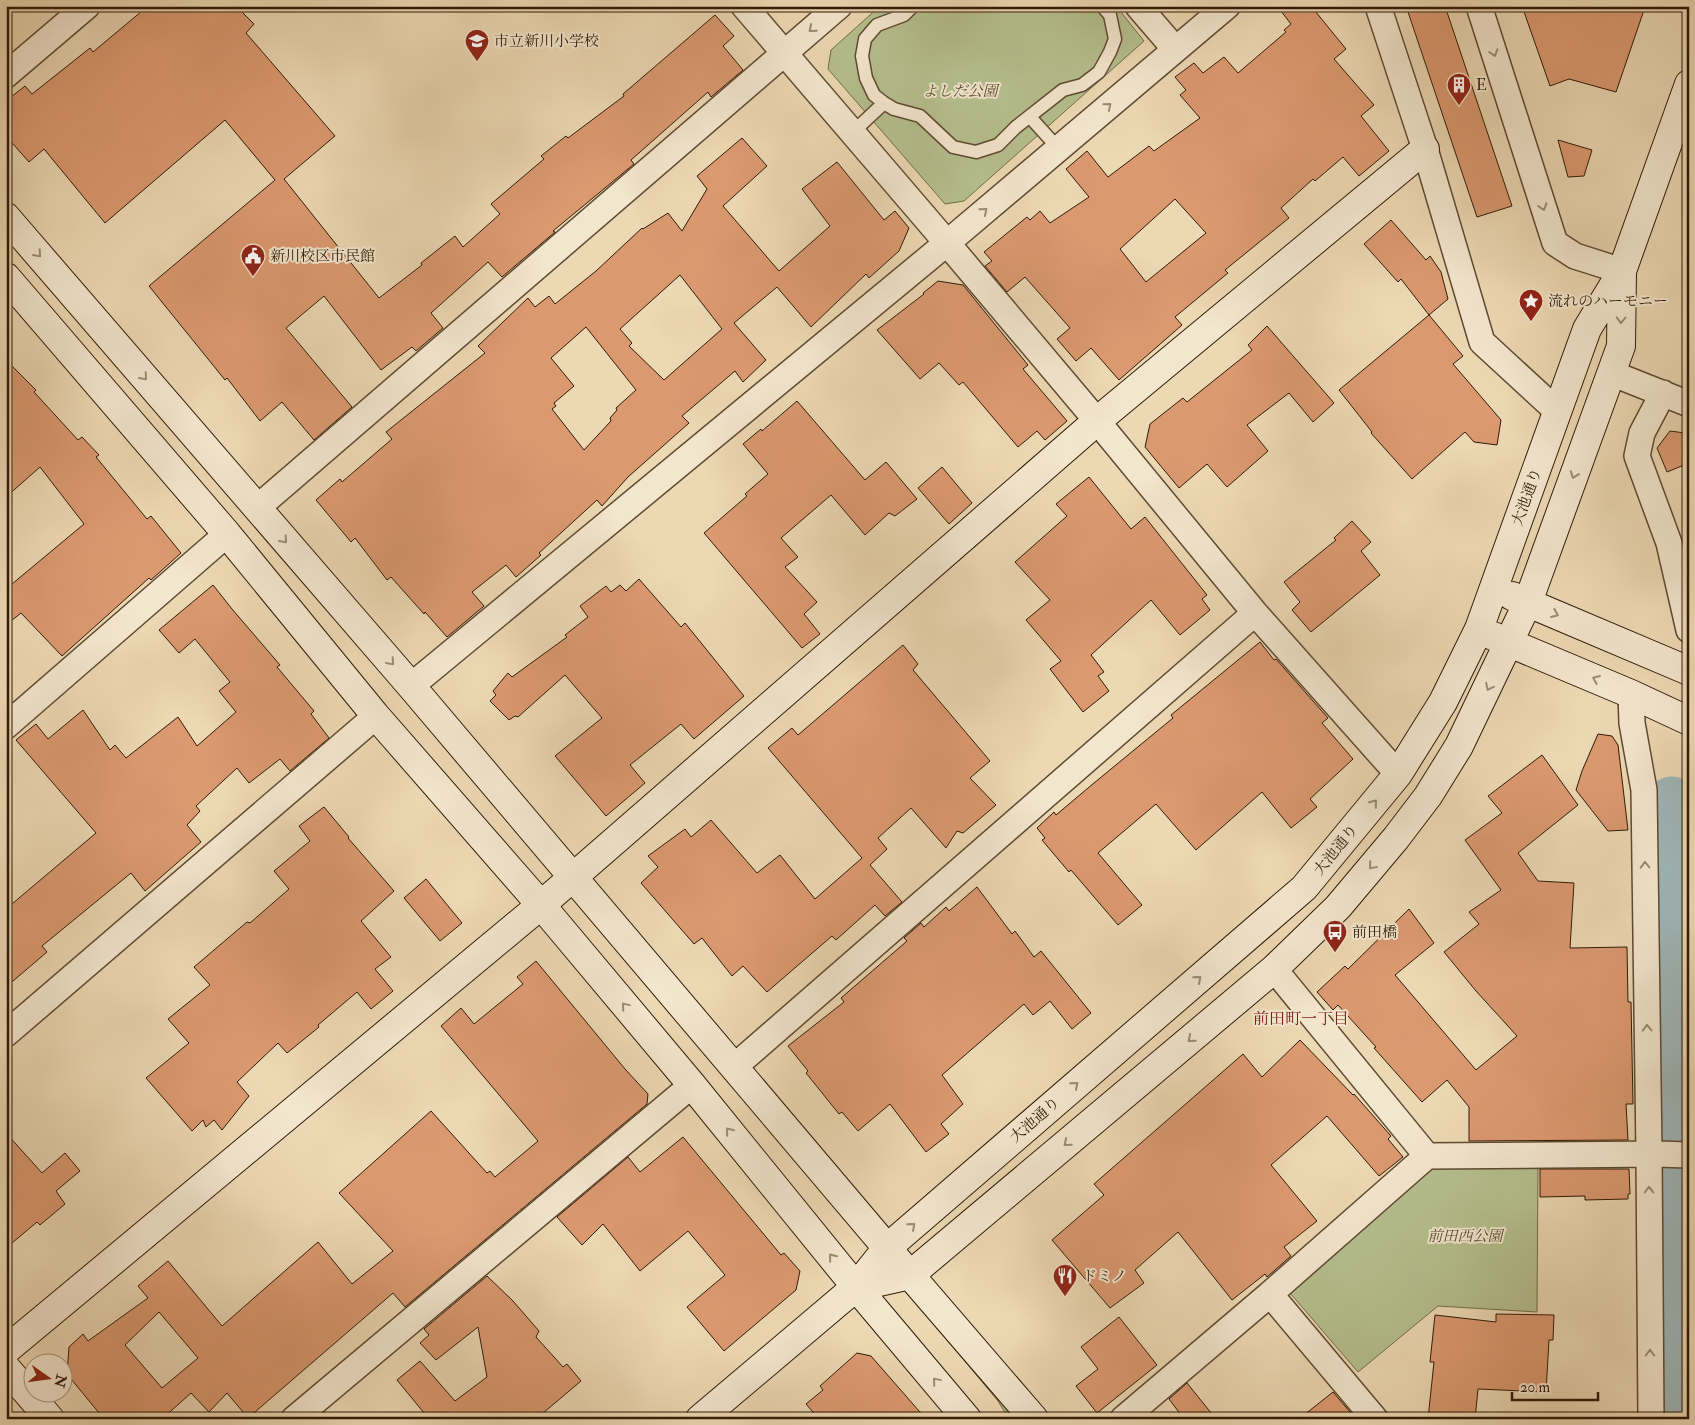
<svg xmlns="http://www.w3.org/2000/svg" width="1695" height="1425" font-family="'IM FELL Double Pica','Noto Serif JP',serif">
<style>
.green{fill:#b5bf8e;stroke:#726d4a}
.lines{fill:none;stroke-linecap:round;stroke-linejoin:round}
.river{stroke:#9fb6b8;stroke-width:51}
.building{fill:#db9970;stroke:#301b07;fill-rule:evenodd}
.lane-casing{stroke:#5f4a32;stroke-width:15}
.street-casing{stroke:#5f4a32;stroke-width:28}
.secondary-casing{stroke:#301b07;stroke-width:30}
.lane{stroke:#f3e6ce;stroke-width:12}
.street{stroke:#f3e6ce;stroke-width:25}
.secondary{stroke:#f3e6ce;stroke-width:28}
.oneway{stroke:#9b8b74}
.labels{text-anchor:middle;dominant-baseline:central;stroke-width:4;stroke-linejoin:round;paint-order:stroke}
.poi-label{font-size:15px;fill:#301b07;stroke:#f3e6ce;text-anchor:start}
.park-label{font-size:15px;font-style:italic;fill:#584c30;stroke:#f3e6ce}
.street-label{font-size:15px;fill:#301b07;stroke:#f3e6ce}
.neighbourhood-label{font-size:16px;fill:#7a1f14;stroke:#f3e6ce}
</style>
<rect width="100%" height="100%" fill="#ecd8b3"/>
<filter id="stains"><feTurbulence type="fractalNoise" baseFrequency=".004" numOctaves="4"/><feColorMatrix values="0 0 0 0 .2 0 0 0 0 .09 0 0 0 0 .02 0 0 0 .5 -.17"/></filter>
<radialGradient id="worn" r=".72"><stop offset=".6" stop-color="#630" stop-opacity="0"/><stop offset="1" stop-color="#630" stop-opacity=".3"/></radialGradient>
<path class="green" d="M880,6H1116L1144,41L964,201L945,204L828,69L831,50Z
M1442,1163L1538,1166L1537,1312L1438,1306L1358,1372L1290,1293L1428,1170Z
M939,1328L1024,1419H1009L998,1401L944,1336Z"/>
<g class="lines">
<path class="river" d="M1672,802L1683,1419"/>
</g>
<path class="building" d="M148,6H236L254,24L246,33L335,136L284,179L379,298L422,265L421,263L455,236L463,247L500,214L491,204L544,159L541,156L566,136L568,138L624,96L623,94L715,15L734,36L723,46L743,70L711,97L708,92L631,160L634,164L553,231L555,232L502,277L488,262L431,313L443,328L416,351L412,347L381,370L324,296L286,328L352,407L314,440L282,402L260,421L227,378L225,380L149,286L275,180L225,120L105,223L44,149L29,162L6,136V101L25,86L32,94L90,48L93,52Z
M1277,6H1311L1346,49L1334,59L1374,105L1361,116L1389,151L1359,176L1343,157L1315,181L1313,179L1281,208L1289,218L1225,270L1228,273L1175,317L1182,325L1119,380L1091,348L1076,361L1057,339L1070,328L1025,277L1007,292L985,266L992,261L984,252L1027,217L1030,220L1040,211L1050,223L1089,197L1066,169L1087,151L1108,177L1149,146L1154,151L1200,118L1180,95L1186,90L1175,77L1194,63L1203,73L1224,57L1238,73L1286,32L1284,30L1291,24ZM1175,199L1206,233L1146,282L1120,249Z
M1406,6H1445L1512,206L1477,217Z
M1522,6H1631L1644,10L1616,92L1569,79L1550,86Z
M742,138L767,166L723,206L779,271L830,226L802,189L837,162L884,220L895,211L909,228L899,251L869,278L866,274L811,327L777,287L734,323L766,360L743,382L735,371L682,416L689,423L628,477L602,506L597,500L539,553L541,555L516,577L506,565L472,592L484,606L447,637L425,612L424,614L391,577L387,580L355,538L351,542L316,500L340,479L342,482L392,439L386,432L485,353L478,346L528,298L535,307L549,296L555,304L596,271L642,228L643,229L668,213L682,231L707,189L697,176ZM680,275L722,329L664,380L629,346L632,343L620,329ZM586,327L636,390L616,408L617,410L610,418L611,421L584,450L552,409L556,406L554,403L574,386L551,358Z
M1558,140L1592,150L1584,176L1568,177Z
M1391,220L1426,260L1430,256L1441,272L1448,299L1429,315L1401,279L1398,282L1364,244Z
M938,281L963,285L1028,365L1023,369L1067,421L1045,440L1037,431L1018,447L963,382L959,385L939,363L920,379L877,330L924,294L923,293Z
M1429,315L1463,356L1453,364L1501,420L1497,445L1474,442L1465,432L1412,479L1371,433L1372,432L1339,390Z
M1267,326L1334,403L1313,422L1289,393L1247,425L1268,451L1227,487L1207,464L1179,488L1145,447L1150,424L1183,398L1187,402L1252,350L1248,345Z
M6,360L36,390L34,392L78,440L82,437L99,455L96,457L147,519L151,516L181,553L151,580L149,578L62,656L21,613L6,625V589L84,524L40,467L6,497Z
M797,401L865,480L886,462L917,499L895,516L889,513L865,535L831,495L781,538L798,557L785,567L817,602L804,614L820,634L802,648L704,533L747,496L745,494L768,474L743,444L761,429L762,431Z
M1670,431L1685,433L1689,446V463L1667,472L1657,448Z
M942,467L972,503L949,524L918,488Z
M1089,477L1131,529L1145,517L1207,595L1202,599L1210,610L1180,635L1151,600L1091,655L1104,672L1098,676L1109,691L1083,712L1050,669L1061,661L1026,620L1050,600L1015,562L1067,516L1056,504Z
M1352,521L1371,542L1361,551L1380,575L1311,632L1292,610L1300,602L1284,582L1336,540L1334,538Z
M639,579L681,627L685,623L744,696L694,739L681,724L630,765L645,783L606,816L555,756L602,718L565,675L518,717L515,716L509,720L490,701L496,695L493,691L508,673L512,677L567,637L565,635L588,617L580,606L606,586L611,592L620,585L626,591Z
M213,585L232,609L280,665L277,667L314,711L311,714L329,738L290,771L280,759L249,783L237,768L196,806L200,811L187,825L201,842L145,891L131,873L42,946L47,952L6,987V909L96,833L16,740L36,724L48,739L83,710L110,750L115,745L126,758L178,717L197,746L236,712L219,691L230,682L195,639L179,653L159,630Z
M1260,642L1274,660L1276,659L1328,718L1322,723L1353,759L1310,799L1317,807L1291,828L1262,792L1196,850L1156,804L1098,853L1142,905L1118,925L1071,870L1069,872L1042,840L1045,838L1037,828L1054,812L1056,815L1094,783L1173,718L1171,715Z
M903,645L918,664L913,670L990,761L970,778L996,805L963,833L957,831L946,848L911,808L878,838L887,849L870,865L902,902L885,916L875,905L836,940L832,936L767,992L743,966L732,976L702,938L694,944L641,883L658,867L648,856L685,829L691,837L711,820L757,873L780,855L815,899L862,858L768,748L792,728L798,735Z
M1598,734L1612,736L1618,745L1628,830L1608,831L1576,790L1582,771Z
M1542,755L1578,805L1518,853L1538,881L1574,883L1570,948L1627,947L1628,1002H1631L1633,1104H1626L1628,1140L1469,1141V1107L1447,1080L1422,1102L1374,1048L1376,1047L1338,1005L1333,1010L1317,992L1345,966L1348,969L1409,909L1434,943L1395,975L1476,1070L1517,1036L1476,991L1444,952L1479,924L1469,912L1501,890L1465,840L1502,813L1488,796Z
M324,807L349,837L348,838L394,891L361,921L391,957L375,969L393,991L371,1009L357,992L318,1025L319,1027L287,1053L278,1043L237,1082L249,1096L222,1130L214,1120L206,1127L203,1120L192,1131L146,1078L189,1043L168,1019L210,985L194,967L247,922L250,923L289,889L274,871L310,841L299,826Z
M426,879L462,923L440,941L404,898Z
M977,887L1012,934L1015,931L1034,957L1041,951L1091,1013L1072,1029L1050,1001L1033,1015L1024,1004L942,1075L963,1104L941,1124L949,1134L926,1152L890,1104L858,1131L842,1112L839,1114L806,1073L808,1071L788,1046L844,1002L841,998L907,941L904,938L921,923L924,927L946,907L949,911Z
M536,961L625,1069L648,1094L647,1104L405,1307L393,1293L248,1418L227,1393L209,1412L191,1393L162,1419H104L67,1374L69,1347L83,1334L88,1341L148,1298L138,1286L168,1261L222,1326L318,1242L352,1284L393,1251L339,1193L431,1111L487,1173L490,1171L495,1177L538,1141L441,1026L461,1008L474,1024L523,984L517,977ZM159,1312L198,1358L162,1388L125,1345Z
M1300,1040L1353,1095L1354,1094L1391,1136L1388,1139L1403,1157L1379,1176L1327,1116L1271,1165L1317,1221L1284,1247L1291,1256L1267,1277L1265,1274L1232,1300L1178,1232L1135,1270L1144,1283L1110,1308L1052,1240L1104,1195L1094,1184L1243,1054L1262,1077Z
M6,1133L42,1173L65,1153L80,1171L56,1191L65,1204L40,1225L37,1222L6,1248Z
M683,1137L781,1255L784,1253L800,1271L796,1290L724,1351L687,1307L725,1275L688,1231L640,1271L603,1224L582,1245L557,1217L628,1157L640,1172Z
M1540,1169H1629L1630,1194H1628V1199L1585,1200V1196L1540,1197Z
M487,1276L513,1301L539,1331L536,1337L563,1367L567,1364L581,1381L536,1419H429L397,1380L420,1361L455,1401L487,1377L478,1327L436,1360L420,1343L429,1335L424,1329Z
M1496,1314L1554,1315L1553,1340H1549L1546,1392L1478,1389L1475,1419H1428L1434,1362H1430L1435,1315L1496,1322Z
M1119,1317L1157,1365L1097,1413L1076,1386L1098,1369L1081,1347Z
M857,1353L871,1356L926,1419H819L806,1404L823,1390L820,1386Z
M1187,1383L1216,1419H1184L1169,1399Z
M1333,1392L1356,1419H1299Z"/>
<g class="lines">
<defs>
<path id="lane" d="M913,6L904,15L877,25L865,39L862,56L866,78L874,95L884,103L894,109L920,116L953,147L976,152L998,145L1016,127L1063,90L1082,85L1099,72L1110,52L1115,39L1110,15L1102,6
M1030,117L1058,148
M853,132L884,103"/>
<path id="street" d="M744,6L947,243L1097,421L1255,613L1398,774
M1138,6L1175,49
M1378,6L1425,149L1482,342L1557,411
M1479,6L1555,243L1575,256L1622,271
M6,75L87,6
M1611,373L1689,404
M1663,393L1642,433L1637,456L1669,543L1689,630
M257,508L839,6
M411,686L947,243L1227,6
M1631,694L1632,723L1644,790L1649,1154L1651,1419
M6,726L227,534
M1274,969L1427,1156L1657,1154L1689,1155
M6,1034L376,716
M734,1067L1255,613
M294,1419L692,1085
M1123,1419L1270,1294
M1375,1419L1270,1294L1427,1156"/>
<path id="secondary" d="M6,217L411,686L910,1275L1034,1419
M6,277L227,534L376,716L541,905L692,1085L856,1287L967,1419
M1512,596L1689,671
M1493,636L1631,694L1689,721
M856,1287L910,1275L1274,969L1338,907L1396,838L1428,796L1459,746L1528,602L1621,346L1622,271L1689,84
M6,1350L541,905L1097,421L1425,149
M6,1368L50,1419
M700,1419L856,1287L887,1248L1304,888L1398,774L1443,702L1479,629L1587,329L1621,273"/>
</defs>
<use href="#lane" class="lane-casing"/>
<use href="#street" class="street-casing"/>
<use href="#secondary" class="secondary-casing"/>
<use href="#lane" class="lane"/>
<use href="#street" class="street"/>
<use href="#secondary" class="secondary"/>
</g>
<defs><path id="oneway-chevron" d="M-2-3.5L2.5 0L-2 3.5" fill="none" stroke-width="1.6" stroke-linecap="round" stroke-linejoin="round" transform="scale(1.25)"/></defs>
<g class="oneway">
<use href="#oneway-chevron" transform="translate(812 29) rotate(140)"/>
<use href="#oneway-chevron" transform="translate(1494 53) rotate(72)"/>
<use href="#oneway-chevron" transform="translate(1108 106) rotate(-40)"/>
<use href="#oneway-chevron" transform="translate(1543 207) rotate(72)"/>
<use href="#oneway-chevron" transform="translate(984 211) rotate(-40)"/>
<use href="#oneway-chevron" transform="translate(38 254) rotate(49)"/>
<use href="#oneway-chevron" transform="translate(1621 320) rotate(91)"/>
<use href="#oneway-chevron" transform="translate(144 377) rotate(49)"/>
<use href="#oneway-chevron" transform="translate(1574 475) rotate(110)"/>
<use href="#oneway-chevron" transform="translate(284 540) rotate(49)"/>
<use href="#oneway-chevron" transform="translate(1555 614) rotate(23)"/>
<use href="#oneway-chevron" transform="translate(391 662) rotate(49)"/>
<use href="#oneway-chevron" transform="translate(1596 679) rotate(-157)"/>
<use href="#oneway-chevron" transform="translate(1489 687) rotate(116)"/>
<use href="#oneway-chevron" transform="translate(1374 803) rotate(-51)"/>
<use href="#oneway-chevron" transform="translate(1645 865) rotate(-91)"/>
<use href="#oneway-chevron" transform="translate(1372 866) rotate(130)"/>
<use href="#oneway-chevron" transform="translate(1198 979) rotate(-41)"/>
<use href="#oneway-chevron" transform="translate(625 1006) rotate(-130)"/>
<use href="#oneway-chevron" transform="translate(1647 1028) rotate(-91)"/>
<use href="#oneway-chevron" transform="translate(1191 1039) rotate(140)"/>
<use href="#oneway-chevron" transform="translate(1075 1085) rotate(-41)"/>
<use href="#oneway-chevron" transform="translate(729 1131) rotate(-129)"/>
<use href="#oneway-chevron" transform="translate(1067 1143) rotate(140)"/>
<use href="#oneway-chevron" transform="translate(1649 1190) rotate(-90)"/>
<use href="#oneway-chevron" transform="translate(912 1226) rotate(-41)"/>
<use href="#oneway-chevron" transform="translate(832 1257) rotate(-129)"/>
<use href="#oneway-chevron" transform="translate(1650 1353) rotate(-90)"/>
<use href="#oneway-chevron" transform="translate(936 1381) rotate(-130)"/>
</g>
<defs>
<symbol id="school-pin" viewBox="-11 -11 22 30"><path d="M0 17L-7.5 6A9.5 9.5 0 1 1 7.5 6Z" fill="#8f2418" stroke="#f3e6ce"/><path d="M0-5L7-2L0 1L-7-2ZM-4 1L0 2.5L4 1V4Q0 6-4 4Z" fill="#fff"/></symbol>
<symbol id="building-pin" viewBox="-11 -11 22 30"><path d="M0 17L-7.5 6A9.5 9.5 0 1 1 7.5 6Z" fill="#8f2418" stroke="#f3e6ce"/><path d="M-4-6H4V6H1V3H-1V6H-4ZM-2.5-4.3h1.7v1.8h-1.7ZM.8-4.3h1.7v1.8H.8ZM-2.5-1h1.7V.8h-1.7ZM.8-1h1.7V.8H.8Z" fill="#fff"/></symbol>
<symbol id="civic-pin" viewBox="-11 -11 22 30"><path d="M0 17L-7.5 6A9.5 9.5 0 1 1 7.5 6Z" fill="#8f2418" stroke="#f3e6ce"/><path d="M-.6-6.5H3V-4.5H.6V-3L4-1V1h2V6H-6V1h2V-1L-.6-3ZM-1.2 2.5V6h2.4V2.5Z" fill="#fff"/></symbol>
<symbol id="sight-pin" viewBox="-11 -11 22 30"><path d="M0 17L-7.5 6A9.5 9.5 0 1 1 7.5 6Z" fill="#8f2418" stroke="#f3e6ce"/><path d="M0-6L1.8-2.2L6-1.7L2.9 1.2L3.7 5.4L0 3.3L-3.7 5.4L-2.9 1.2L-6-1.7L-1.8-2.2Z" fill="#fff"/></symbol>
<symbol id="bus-pin" viewBox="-11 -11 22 30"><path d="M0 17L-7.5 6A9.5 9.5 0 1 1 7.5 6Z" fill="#8f2418" stroke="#f3e6ce"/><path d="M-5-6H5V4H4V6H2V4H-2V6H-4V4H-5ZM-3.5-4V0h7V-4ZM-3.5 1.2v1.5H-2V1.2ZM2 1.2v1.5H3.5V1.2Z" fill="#fff"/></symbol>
<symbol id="restaurant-pin" viewBox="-11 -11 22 30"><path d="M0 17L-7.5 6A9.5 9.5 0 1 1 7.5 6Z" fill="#8f2418" stroke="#f3e6ce"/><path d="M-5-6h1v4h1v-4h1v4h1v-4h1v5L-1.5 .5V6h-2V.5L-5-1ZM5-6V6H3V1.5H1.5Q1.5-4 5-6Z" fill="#fff"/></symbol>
</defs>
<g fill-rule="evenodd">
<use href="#school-pin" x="463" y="27" width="28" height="38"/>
<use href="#building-pin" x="1445" y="71" width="28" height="38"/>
<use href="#civic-pin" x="239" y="242" width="28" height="38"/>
<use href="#sight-pin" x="1517" y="287" width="28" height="38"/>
<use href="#bus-pin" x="1321" y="918" width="28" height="38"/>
<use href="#restaurant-pin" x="1051" y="1262" width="28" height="38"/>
</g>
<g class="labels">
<g class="poi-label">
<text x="494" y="41">市立新川小学校</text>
<text x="1476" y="85">E</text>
<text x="270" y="256">新川校区市民館</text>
<text x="1548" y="301">流れのハーモニー</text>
<text x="1352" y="932">前田橋</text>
<text x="1082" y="1276">ドミノ</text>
</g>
<g class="park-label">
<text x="960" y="91">よしだ公園</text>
<text x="1465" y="1236">前田西公園</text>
</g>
<g class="street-label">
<text transform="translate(1527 497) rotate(-70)">大池通り</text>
<text transform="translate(1336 850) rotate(-51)">大池通り</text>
<text transform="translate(1035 1120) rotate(-41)">大池通り</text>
</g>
<g class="neighbourhood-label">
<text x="1301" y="1019">前田町一丁目</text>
</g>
</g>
<rect width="1695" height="1425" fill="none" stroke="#ecd8b3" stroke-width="25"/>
<rect x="8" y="8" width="1680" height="1410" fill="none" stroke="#301b07" stroke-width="2.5"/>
<rect x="12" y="12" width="1670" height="1400" fill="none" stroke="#301b07"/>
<g transform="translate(48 1378) rotate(104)"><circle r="24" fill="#f3e6ce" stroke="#a5957e"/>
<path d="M0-4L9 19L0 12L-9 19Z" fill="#8f2418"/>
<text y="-8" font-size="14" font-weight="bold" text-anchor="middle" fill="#301b07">N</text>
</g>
<path d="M1512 1392v8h86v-8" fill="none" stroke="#301b07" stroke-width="2.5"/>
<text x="1520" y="1392" font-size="15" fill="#301b07" stroke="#f3e6ce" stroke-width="4" paint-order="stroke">20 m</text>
<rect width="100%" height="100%" filter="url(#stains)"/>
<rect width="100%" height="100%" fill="url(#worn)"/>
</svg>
